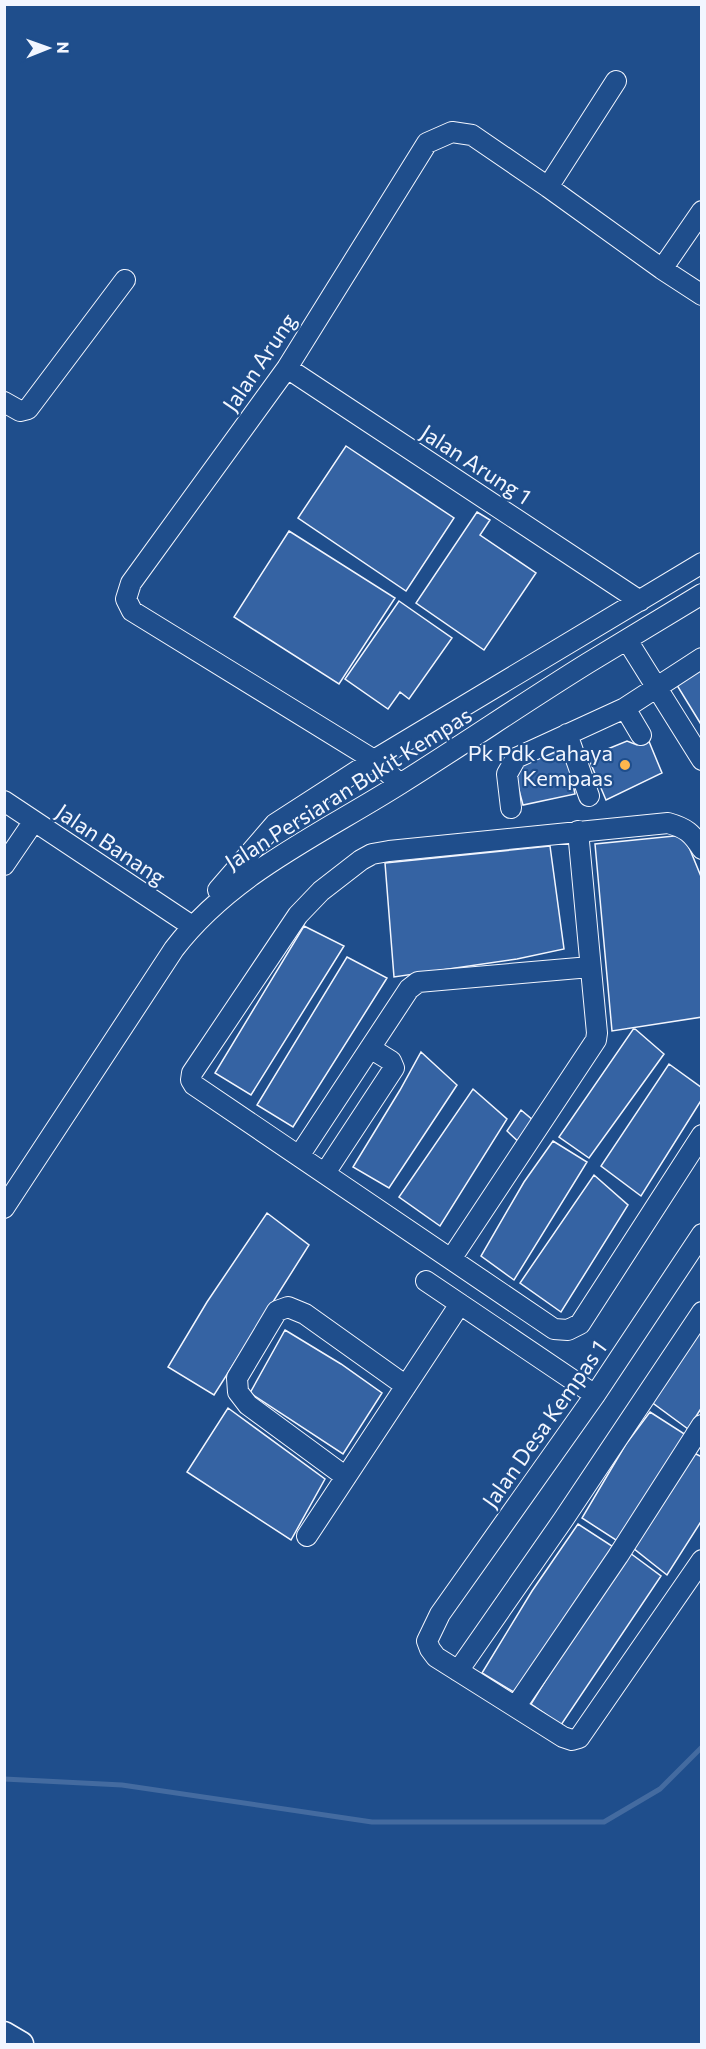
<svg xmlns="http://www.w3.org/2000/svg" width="706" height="2049" font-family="Commissioner,sans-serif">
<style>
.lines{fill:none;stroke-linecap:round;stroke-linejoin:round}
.stream{stroke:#446ba0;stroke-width:5}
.building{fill:#3563a3;stroke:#f2f6ff;stroke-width:1.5}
.minor-casing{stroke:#f2f6ff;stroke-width:22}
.major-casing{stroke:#f2f6ff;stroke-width:27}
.minor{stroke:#1f4e8c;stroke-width:20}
.major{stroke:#1f4e8c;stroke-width:24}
.poi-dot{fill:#ffb74d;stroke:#1f4e8c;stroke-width:2}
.labels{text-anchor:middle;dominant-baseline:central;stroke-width:4.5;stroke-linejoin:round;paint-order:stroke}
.street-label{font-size:22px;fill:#f2f6ff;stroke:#1f4e8c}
.poi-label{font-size:22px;fill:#f2f6ff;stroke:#1f4e8c;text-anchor:end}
</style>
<rect width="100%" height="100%" fill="#1f4e8c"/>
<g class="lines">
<path class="stream" d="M4,1779L122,1785L372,1822H604L660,1789L702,1747"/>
</g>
<path class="building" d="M346,446L454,518L406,591L298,518Z
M477,512L490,520L480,535L536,573L484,650L416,603Z
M289,531L395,598L339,684L234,617Z
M399,601L452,638L409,699L400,692L388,709L345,679Z
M702,665V726L675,682Z
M648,739L662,773L606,800L588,757L627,741L637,745Z
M566,748L575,794L523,805L515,775L522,765Z
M684,835L702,879V1017L612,1031L595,844Z
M550,846L564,949L517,959L394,977L385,863Z
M304,926L344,946L251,1095L215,1073Z
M347,957L387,978L293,1127L257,1105Z
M634,1028L664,1054L589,1158L559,1137Z
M421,1052L457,1085L389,1188L353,1167L400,1090Z
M669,1064L702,1088V1099L641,1196L601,1166Z
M473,1089L507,1119L440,1226L399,1197Z
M521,1110L534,1121L521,1144L507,1131Z
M553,1141L587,1162L514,1280L481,1256L524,1182Z
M594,1175L628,1205L561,1312L520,1283Z
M267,1213L309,1245L214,1395L168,1367L207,1302Z
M702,1320V1407L688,1429L650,1401Z
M285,1330L341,1364L382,1393L343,1454L250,1393Z
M228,1408L325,1479L291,1540L187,1472Z
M650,1412L686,1435L619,1542L582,1518L626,1444Z
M694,1453L702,1457V1520L667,1575L633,1548Z
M578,1524L615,1548L522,1697L482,1673L532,1591Z
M630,1553L661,1576L561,1725L531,1704L576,1631Z"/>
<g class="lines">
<defs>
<path id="minor" d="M548,187L616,81
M662,269L702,211
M287,368L640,601
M4,402L20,411L28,409L125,280
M627,640L702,760
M567,734L589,796
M641,735L625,708L702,658
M400,784L374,760L132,611L126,599L131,583L287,368L427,143L452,132L472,135L548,187L662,269L702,295
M4,801L192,926
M511,808L507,774L516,758L625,708
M702,849C692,833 686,828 668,823L389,851L372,854L361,860L321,891L298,915L192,1073L191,1080L194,1085L554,1329L568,1330L580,1324L702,1135
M4,865L34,821
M218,890L275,824L374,760L702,563
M299,1156L409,989L418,982L590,967
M325,1173L394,1068L391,1061L370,1048
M4,1208L174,949C232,873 321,834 400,784C464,744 525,702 588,663C626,640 664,617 702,594
M702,1234L595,1395L440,1614L427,1641L430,1649L436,1657L563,1737L572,1740L579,1738L702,1560
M451,1259L596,1040L597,1033L578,831
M426,1281L595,1395
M346,1477L248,1405L238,1392L237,1378L277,1311L288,1307L305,1314L406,1386
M307,1536L460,1304
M458,1671L563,1520L702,1312
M516,1706L618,1556L702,1425"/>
<path id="major" d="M4,2034L21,2044"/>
</defs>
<use href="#minor" class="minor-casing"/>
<use href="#major" class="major-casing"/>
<use href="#minor" class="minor"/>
<use href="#major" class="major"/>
</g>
<circle class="poi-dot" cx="625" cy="765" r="6"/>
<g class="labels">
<g class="street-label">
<text transform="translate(259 362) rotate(-56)">Jalan Arung</text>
<text transform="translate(476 464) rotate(33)">Jalan Arung 1</text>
<text transform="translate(348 788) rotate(-32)">Jalan Persiaran Bukit Kempas</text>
<text transform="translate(111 844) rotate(34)">Jalan Banang</text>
<text transform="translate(544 1424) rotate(-55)">Jalan Desa Kempas 1</text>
</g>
<g class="poi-label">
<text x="613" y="752">Pk Pdk Cahaya<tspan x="613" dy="25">Kempaas</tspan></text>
</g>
</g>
<rect width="706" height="2049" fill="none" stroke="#f2f6ff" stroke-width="12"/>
<g transform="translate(48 48) rotate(89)" stroke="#1f4e8c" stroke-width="4.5" paint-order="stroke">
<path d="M0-4.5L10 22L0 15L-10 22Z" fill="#f2f6ff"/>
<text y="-9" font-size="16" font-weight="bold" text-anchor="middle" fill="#f2f6ff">N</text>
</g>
</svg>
